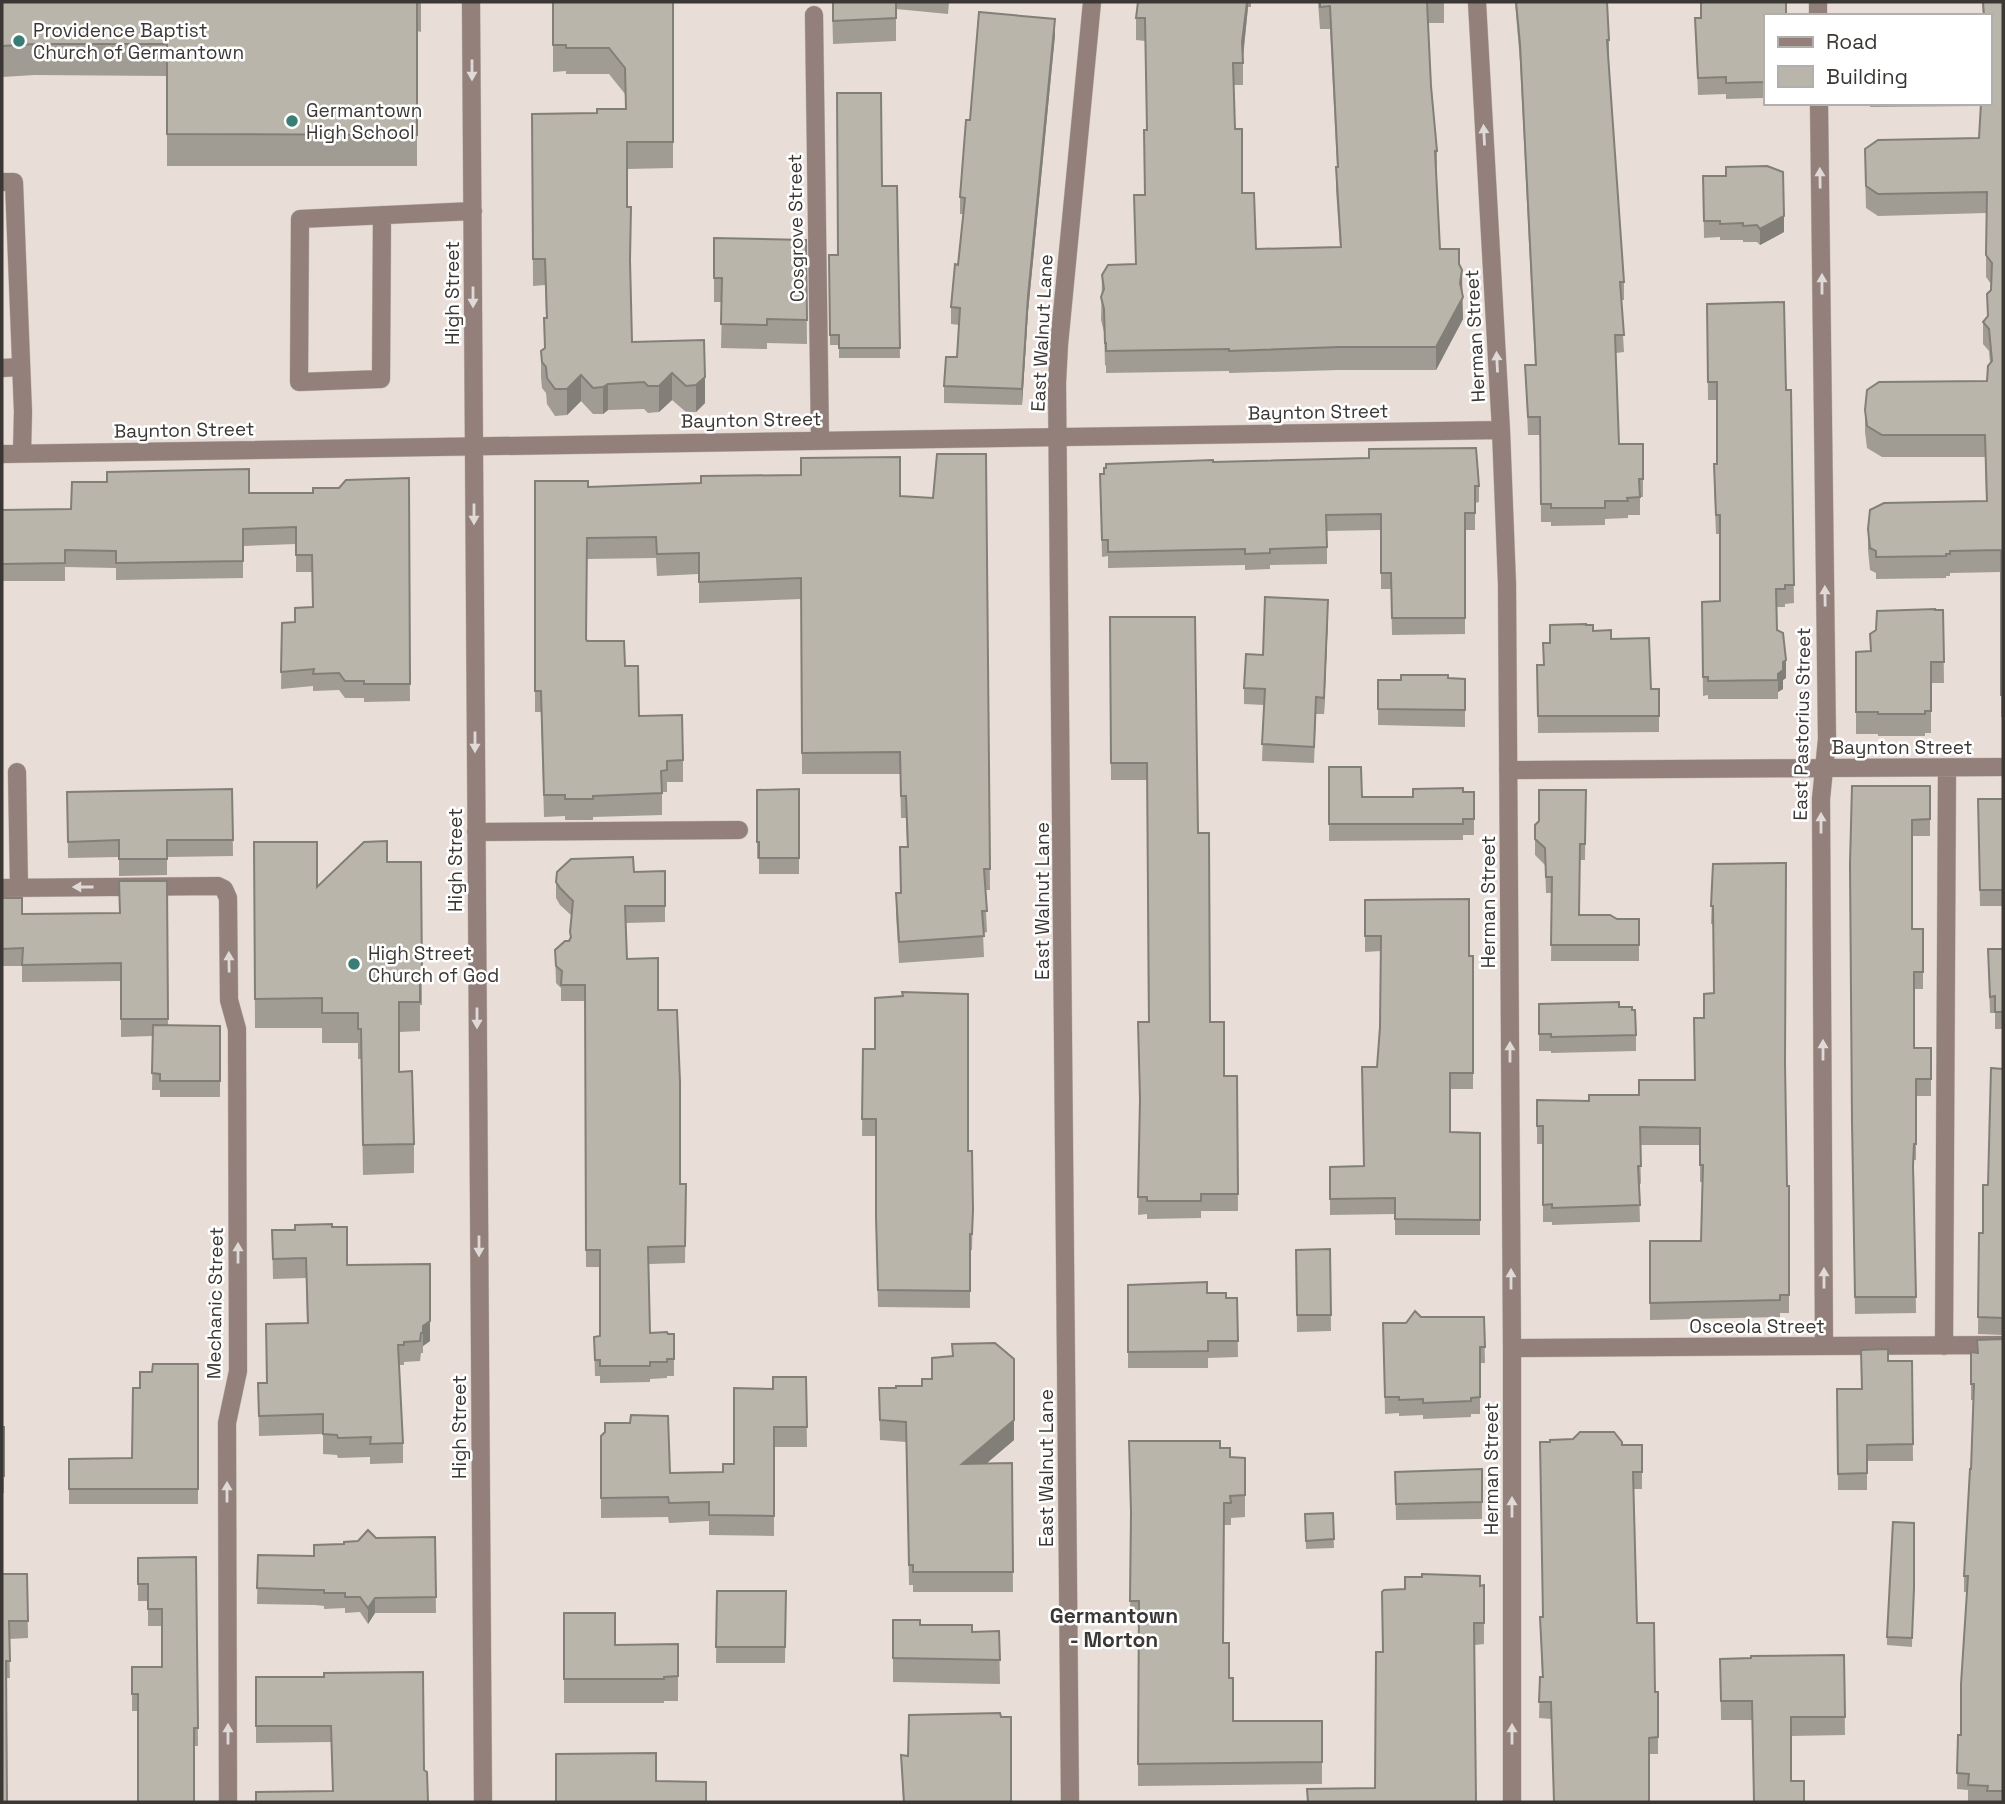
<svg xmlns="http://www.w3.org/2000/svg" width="2005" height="1804" font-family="'Space Grotesk',sans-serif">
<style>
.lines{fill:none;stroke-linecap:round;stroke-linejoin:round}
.minor-casing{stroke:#c5bdb6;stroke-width:19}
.minor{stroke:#93807b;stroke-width:18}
.wall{fill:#a09c93}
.shaded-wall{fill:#827f78}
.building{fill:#bab5ab;stroke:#827f78;stroke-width:2}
.oneway{fill:#dfd9d7}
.poi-dot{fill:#397e75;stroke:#fff;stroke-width:2.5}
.labels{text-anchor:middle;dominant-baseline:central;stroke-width:5;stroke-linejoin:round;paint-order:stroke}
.poi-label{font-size:19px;fill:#3b3734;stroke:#fff;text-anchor:start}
.street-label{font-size:19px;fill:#3b3734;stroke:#fff}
.neighbourhood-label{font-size:21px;font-weight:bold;fill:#3b3734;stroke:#fff}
</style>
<rect width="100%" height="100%" fill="#e8ded7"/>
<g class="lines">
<defs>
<path id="minor" d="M471,2L483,1802
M1477,2L1501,430L1507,584L1512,1348V1802
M1818,2V16
M814,15L820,440
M1819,103L1827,739L1821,799L1824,1346
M2,182H14L23,412L22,453
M382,215L381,379L299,382L300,219C358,216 415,214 473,211
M2,368L21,367
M2,454L1501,430
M1508,770L2003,767
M17,772L19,888
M476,832L739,830
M2,888L218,886L224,889L228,898L229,1000L237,1029L238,1371L227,1423L228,1802
M1944,1346L1947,768
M1512,1348L2003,1345
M1070,1802L1057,383L1059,345L1092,2"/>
</defs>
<use href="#minor" class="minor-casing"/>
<use href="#minor" class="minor"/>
</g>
<path class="wall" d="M2,2H421V32L417,31V166H167V76L35,75L2,77Z
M553,2H673V168L627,169V207L630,271L632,342L704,340L705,403L696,412H686L672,400L659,412L648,413L644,409L608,410L603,414H593L581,401L567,415L555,416L547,404L546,393L542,388L541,377V351L544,348V318H546L545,285L533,286L532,114L597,113L626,109L625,94L609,74H566V71L553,72Z
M824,2H949L948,14L896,9V41L833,44L832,3Z
M1138,2H1251V7H1248L1243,60V85H1234L1235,129L1242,193L1256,249L1340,247L1336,190V167H1337L1330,29H1320L1318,2H1444V23H1428L1431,86L1437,151V174H1436L1440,249L1459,265L1463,319L1436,370H1339L1229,373V371L1106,373V366L1105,365L1104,332L1101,320L1102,275L1136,264L1134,195H1145L1147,130L1145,41L1136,40V18Z
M1515,2H1607L1609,40V58H1608L1624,282V300H1621L1624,352L1616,353L1619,444H1643V497H1640V515H1628V518L1605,519V525L1551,526V522H1541L1540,435H1528L1525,365H1535L1520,62Z
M1980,2H2003V717H2001V572L1950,573V576H1946V578L1876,579V573L1870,570L1868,550V529L1986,501L1985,457H1882L1867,448L1865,432V410L1987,381L1990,363L1989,351L1983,344V322L1987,317L1991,284L1986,277V213L1878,216L1866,208L1865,171V149L1979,138L1981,106L1870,107V103H1989V16H1983L1982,3H1980Z
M1765,16V98L1726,99V94L1698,95L1695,18Z
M1055,35L1028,312L1022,405L944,403V386L957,357L959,325L951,324V307L958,265L963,214H960V197L970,120Z
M1703,176L1784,232L1760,245L1757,242H1743V240H1720V237L1704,238Z
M882,186H897L900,358H839V345H830L829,255H838Z
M714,238L806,240L807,344L767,343V349L721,348L722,302H714Z
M1707,304L1786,390H1791L1794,603L1785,604V607H1777V630L1786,678L1783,680V689L1778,692V699H1708V695L1703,696L1702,602L1720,601V534H1716L1714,483L1717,464V400H1708Z
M986,454L990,890H985L987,932L983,933L984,957L899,963L896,914V893H901L900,847H907L906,818H901L900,774H802L801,599L699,603V574L657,576L656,558L587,559L586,640L625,666L639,716L683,760V782H667V792H662V815L593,817V820H565V816L544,817L541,712H535V481L588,487L933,498Z
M1213,462L1479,486V502L1475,503V530H1465V634L1392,635L1391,589H1381V530L1327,531V564L1270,565V569L1245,570V565L1108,568V556L1102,557L1100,474Z
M409,478L410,701L364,702V698H345L339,690L313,691V686L281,689L282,623L295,622L313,607L312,572H296V544L243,546V578L116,580V568L65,567V581H2V510L71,509L249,493H313L339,488Z
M1935,610H1943L1944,683H1931V733H1925V736H1878V734H1856V673L1870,651Z
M1110,617L1198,833L1210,1022L1224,1076H1237L1238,1211H1201V1218L1147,1219V1214L1138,1215L1140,1110L1148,1022L1147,780H1111Z
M1328,617L1324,714H1316L1314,763L1262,761L1264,705L1244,704V688L1263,655Z
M1586,625L1593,631L1611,639L1651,689H1659V732L1538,733L1537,665H1543V643H1550Z
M1448,678L1465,679V727L1378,725V680Z
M1329,767L1362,797H1413L1463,792H1474V835H1463V840L1329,841Z
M1930,786V836H1912V929H1923V989H1914V1048H1931V1096H1916V1160H1914V1171L1916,1313L1855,1314L1852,1138L1850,880Z
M232,789L233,856L167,857V875L119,876V857L68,858L67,792Z
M799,789V874H759V858L757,859V790Z
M1586,790L1585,860H1580L1579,915L1617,919H1639V961H1551L1552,893H1546L1545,865L1535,855V825Z
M1978,799H2003V906H1980Z
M254,842L317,887L387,862H421L422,1005H420V1031L399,1032V1072L414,1144V1173L363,1175L361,1059H358V1043H322V1028H255Z
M1713,864L1785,1066L1787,1186H1789V1313H1780V1317L1650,1320V1241H1701L1702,1182H1700V1145H1640L1641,1184L1639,1183L1640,1222L1552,1225V1222H1543V1144H1537V1100L1589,1101L1639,1095L1695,1080L1704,1018L1714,993L1713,924H1711Z
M665,871V922L626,923L627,959L658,1010L680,1184H686L685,1263L649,1264L650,1333L674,1334V1376H667V1378L650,1379V1382L600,1383V1376H595L594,1337L600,1336V1267H586L585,1001H561V988L556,983L555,950L569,941L570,939L572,916L560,905L556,898V882L634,872Z
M167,881L168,1025L220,1026V1097H160V1090H152L153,1036L121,1037V981L22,982V966H2V898L22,914L120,913Z
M1365,900L1469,956H1473V1089H1450V1132L1480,1133V1235H1395V1214L1330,1215V1167L1363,1166L1377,1067L1380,1027L1381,951L1365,952Z
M1988,949H2003V1029H1995V1013H1990Z
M1539,1004L1619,1007L1636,1035V1051L1551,1053V1051H1539Z
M863,1049L968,1151L973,1210L972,1250H970V1308L878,1307L876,1234V1136H862Z
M2003,1069V1335L1978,1334L1979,1233H1983L1988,1185Z
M332,1227L347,1265L430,1264V1341L423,1346V1353H421L420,1361L404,1362V1365H399L403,1443V1463L370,1464V1457L338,1458L337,1455L323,1454V1434L259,1436L258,1383H267L307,1323L306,1278L273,1279L272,1230Z
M1330,1249L1331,1331L1297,1332L1296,1250Z
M1128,1285L1207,1293L1226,1298H1237L1238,1357L1208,1358V1368H1128Z
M1421,1317H1484L1485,1363H1480V1414H1471V1417L1423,1419V1415L1399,1416V1413L1385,1414L1383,1323H1406Z
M2003,1339V1802H1968V1790L1957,1789L1958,1735H1961L1967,1592H1964V1576L1971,1469L1973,1400H1971V1352L1977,1353Z
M1888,1361H1912L1913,1461H1867V1490H1838L1837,1389H1861Z
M198,1364V1504H69V1459L132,1458L140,1388L152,1372Z
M806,1377L807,1447H774V1536L709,1535V1521L669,1523L668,1517L601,1518V1436L670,1473L723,1472L734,1464L773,1389Z
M879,1388L1014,1440L987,1463H1012L1013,1592H913V1585H909L906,1442L880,1440Z
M2,1427H4V1493H2Z
M1129,1441L1220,1448L1230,1457L1245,1458V1517L1231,1518V1525H1224L1223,1643L1229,1678L1233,1721H1322V1784L1138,1786V1623H1130L1131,1527Z
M1622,1445H1642V1489H1633L1637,1623L1655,1692H1658V1754H1649L1554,1802L1551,1719L1539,1718L1540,1677H1542L1540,1617H1543Z
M1482,1469V1519L1396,1520L1395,1472Z
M1333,1513L1334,1548L1306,1549L1305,1514Z
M1914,1523L1912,1647L1887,1645V1637Z
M435,1537L436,1613H375L368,1624L360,1612L345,1613V1608L324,1609V1606L315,1605L257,1604L258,1555L314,1556L344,1544L376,1538Z
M196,1557L198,1746H194L138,1711H132V1667H162V1626H148V1601H138V1558Z
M2,1574H27L28,1638L9,1639L10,1678H6Z
M1484,1585V1644L1475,1645L1375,1788L1383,1652L1405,1589Z
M717,1591H786L785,1663H716Z
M564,1613L615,1645L678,1644V1701H664V1703H564Z
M893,1620L972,1632L999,1631L1000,1684L893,1682Z
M1844,1655L1845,1735L1791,1736V1781L1752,1720H1721L1720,1659Z
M256,1677L424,1770L333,1791L331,1742L256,1743Z
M901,1755L1011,1802H903Z"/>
<path class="shaded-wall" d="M1247,2H1248V7L1242,64V42Z
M1055,19V35L1028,312L1022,405V389L1028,296Z
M1784,216V232L1760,245V229Z
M1462,270L1463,319L1436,370V347L1460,283Z
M672,373V400L659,412V386Z
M581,375V401L567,415V389Z
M705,377V403L696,412V385Z
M608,384V410L603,414V387Z
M1328,600V617L1324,714V698Z
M1786,660V678L1783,680V689L1778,692V674L1783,662Z
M430,1321V1341L423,1346V1353V1326Z
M1014,1420V1440L962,1484V1464Z
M375,1598V1613L368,1624V1608Z"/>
<path class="building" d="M2,2H417V135L167,134V44H35L2,46Z
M553,2H673V142H627V207H631L630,260L632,342L704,340L705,377L696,385L686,386L672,373L659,386H648L644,382L608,384L603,387L593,388L581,375L567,389H555L547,378L546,367L542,362L541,351L545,348L544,318H547L545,259H533L532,114L597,113V109H626L625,68L609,48H566V45H553Z
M833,2H896V18L833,21Z
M1138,2H1247L1242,42L1243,63H1233L1235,129H1242V193H1254L1256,249L1341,247L1336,167H1338L1330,6L1320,7V2H1427L1431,86L1437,151H1435L1440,249H1459V264L1462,270L1460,283L1463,297L1436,347H1339L1229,351V349L1106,351V343H1105L1104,309L1101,297L1104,289L1102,275L1108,265L1136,264L1134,195H1145L1144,130H1147L1145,18H1136Z
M1516,2H1607L1609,40H1607L1624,282H1620L1624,335H1615L1619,444H1643V479H1639L1640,497L1627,498L1628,501H1605V508H1551V504H1541L1540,417H1528L1525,365H1536L1520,44Z
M1701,2H1786V16H1765V82L1726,83V77L1698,78L1695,18H1701Z
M1983,2H2003V695H2001V550L1950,551V554H1946V556L1876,557V551L1870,548L1868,529L1870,510L1884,503L1987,501L1985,435H1882L1867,426L1865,410L1867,390L1879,382L1987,381L1988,366L1992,361L1989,329L1983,322L1988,316L1987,294L1991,290L1992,263L1986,255L1987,192L1878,194L1866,186L1865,149L1878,140L1979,138L1981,103H1989V16H1984Z
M979,12L1055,19L1028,296L1022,389L944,386L946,357H957L960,308L951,307L955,264L958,265L965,198L960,197L966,120H970Z
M837,93H881L882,186H897L900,348H839V335H830L829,255H838Z
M1767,166L1783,172L1784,216L1760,229L1757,225L1743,226V223L1720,224V221H1704L1703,176H1726V167Z
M714,238L806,240L807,320L767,319V325L721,324L722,278H714Z
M1784,302L1786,390H1791L1794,585H1785V589H1776L1777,630L1783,633L1786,660L1783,662V670L1778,674V680L1708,681V677H1703L1702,602L1720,601V515H1716L1714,464H1717V382H1708L1707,304Z
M1476,448L1479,486H1475V513H1465V618H1392L1391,573H1381V514L1326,515L1327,547L1270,549V553L1245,554V549L1108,552V540H1102L1100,474H1104V468H1106V464L1213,460V462L1369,458V449Z
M937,454H986L990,869H984L987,911H982L984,936L899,942L896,893H901L900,847H908L906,796H901L900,752L802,753L801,578L699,582V553L657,554L656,537L587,538L586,639L587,641H624L625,666H638L639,716L682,715L683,760L667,761V770L661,771L662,793L593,796V799H565V795H544L541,691H535V481H588V487L701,483V476L801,475V458L900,457V496L933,498Z
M249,469V493H313V488H339L346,480L409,478L410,684H364V681H345L339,673L313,674L314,669L281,672L282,623L295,622V608L313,607L312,555H296V527L243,529V561L116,563V551L65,550V563L2,564V510L71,509L72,482H107V472Z
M1265,597L1328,600L1324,698L1316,697L1314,747L1262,744L1265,689L1244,688L1246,654L1263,655Z
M1935,609V610H1943L1944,662H1931V711H1925V714H1878V712H1856V652L1871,651L1870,634L1876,630L1877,611Z
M1110,617H1195L1198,833H1209L1210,1022H1224V1076H1237L1238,1194H1201V1201H1147V1197H1138L1140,1099L1138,1022H1149L1147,763H1111Z
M1586,624V625H1593V631L1611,630V639L1649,638L1651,689H1659V716H1538L1537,665H1544L1543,643H1550V625Z
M1401,675H1448V678L1465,679V710L1378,709V680H1401Z
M1329,767H1361L1362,797H1413V789L1463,788V792H1474V819H1463V824H1329Z
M1852,786H1930V819L1912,820V929H1923V972H1914V1048H1931V1079H1916V1144H1914L1913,1166L1916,1297H1855L1852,1122L1850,864Z
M232,789L233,840H167V859H119V840L68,842L67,792Z
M799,789V858H759V842H757V790Z
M1539,790H1586L1585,844H1580L1579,915H1610L1617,919H1639V945H1551L1552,877H1546L1545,848L1535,839V825L1539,821Z
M1978,799H2003V890H1980Z
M387,841V862H421L422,976H420V1002H399V1072L412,1071L414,1144L363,1145L361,1029H358V1013H322V998L255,999L254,842H317V887L364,842Z
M633,857L634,872L665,871V906H625L627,959L658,958V1010H677L680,1082V1184H686L685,1246L648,1247L650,1333L667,1332L668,1334H674V1359H667V1362H650V1366H600V1360H595L594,1337L600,1336V1250H586L585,985H561L562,971L556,966L555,950L565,941H569L571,937L570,932L573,901L560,888L556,882L557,872L571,859Z
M1786,863L1785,1063L1787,1186H1789V1295H1780V1300L1650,1303V1241H1701L1703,1165H1700V1128L1640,1127L1641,1166H1638L1640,1205L1552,1208V1204L1543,1205V1126H1537V1100L1589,1101V1095H1639V1080H1695L1694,1018H1704V994L1714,993L1713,906H1711L1713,864Z
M119,881H167L168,1019H121V963L22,965L23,948L2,949V898H22V914L120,913Z
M1469,899V956H1473V1073H1450V1132L1480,1133V1220L1395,1219V1198L1330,1199V1167L1364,1166L1362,1067H1377L1380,1027L1381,936H1365V900Z
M1988,949H2003V1012H1995V996L1990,997Z
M902,992L968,994V1151H972L973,1210L972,1234H970V1291L878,1290L876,1217V1119H862L863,1049H875V998L903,996Z
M1619,1002V1007H1632V1010H1635L1636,1035L1551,1037V1034H1539V1004Z
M153,1025L220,1026V1081H160V1074L152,1073Z
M1991,1068L2003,1069V1318L1978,1317L1979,1233H1983V1185H1988Z
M332,1224V1227H347V1265L430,1264V1321L423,1326V1333H421L420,1341L404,1342V1345H398L403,1443L370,1444L371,1437L338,1438L337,1435L323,1434V1414L259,1416L258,1383H267L266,1324L308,1323L306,1258L273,1259L272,1230H295V1225Z
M1330,1249L1331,1315H1297L1296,1250Z
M1207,1282V1293H1226V1298H1237L1238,1341H1208V1351L1128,1352V1285Z
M1415,1311L1421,1317H1484L1485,1347H1480V1397L1471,1398V1401L1423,1403V1399L1399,1400V1397H1385L1383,1323H1406Z
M2003,1339V1791H1987L1988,1786L1968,1785L1969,1774L1957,1773L1958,1735H1961V1684L1968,1576H1964L1970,1469H1971L1974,1384H1971V1352L1978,1353L1977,1340Z
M995,1343L1014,1359V1420L962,1464L1012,1463L1013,1572H913V1565H909L906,1422L880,1420L879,1388H896V1386H922V1379H932V1358L953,1356L952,1344Z
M1888,1349V1361H1912L1913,1444L1867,1445V1473L1838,1474L1837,1389H1862L1861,1350Z
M153,1364H198V1489H69V1459L132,1458L133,1388H140V1372H152Z
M773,1377H806L807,1427H774V1516L709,1515V1502L669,1503L668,1497L601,1498V1436L605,1432V1423H630L631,1415L668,1416L670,1473L723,1472V1464H734V1388L773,1389Z
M2,1427H4V1476H2Z
M1580,1432H1614L1622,1442V1445H1642V1472H1633L1637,1623H1654L1655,1692H1658V1737L1649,1738V1802H1554L1551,1702H1539L1540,1677H1543L1540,1617H1543L1540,1442H1550V1440L1573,1439Z
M1129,1441H1220V1448H1230V1457L1245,1458V1495L1230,1496L1231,1503H1224L1223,1643H1229V1678H1233V1721H1322V1762L1138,1764L1139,1601H1130L1131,1512Z
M1482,1469V1502L1396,1504L1395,1472Z
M1333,1513L1334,1539L1306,1541L1305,1514Z
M1893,1522L1914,1523V1588L1912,1638L1887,1637Z
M368,1530L376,1538L435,1537L436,1597L375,1598L368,1608L360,1597H345V1593H324V1590H315L257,1588L258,1555L314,1556V1545L344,1544V1542L358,1541Z
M196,1557L198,1728H194V1802H138V1694H132V1667H162V1609H148V1584H138V1558Z
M2,1574H27L28,1621H9L10,1661H6L7,1802H2Z
M1422,1574L1480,1576V1586L1484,1585V1623H1474L1476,1802H1308L1307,1789L1375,1788L1376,1652H1383L1382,1592L1384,1590L1405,1589V1577H1422Z
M717,1591H786L785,1647H716Z
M564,1613H615V1645L678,1644V1676L664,1677V1679H564Z
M893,1620H920V1625H972V1632L999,1631L1000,1660L893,1658Z
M1844,1655L1845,1717H1791V1781H1804V1802H1754L1752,1701H1721L1720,1659L1751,1658V1656Z
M423,1672L424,1770L427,1772L428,1802H256V1792L333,1791L331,1726H256V1677H324V1673Z
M1000,1713L1001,1717H1011V1802H904L901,1755L908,1756L909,1715Z
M656,1753V1781L706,1782V1802H556V1754Z"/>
<defs><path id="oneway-solid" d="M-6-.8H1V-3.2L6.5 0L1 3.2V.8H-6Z" transform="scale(1.75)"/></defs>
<g class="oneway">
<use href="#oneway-solid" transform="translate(472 70) rotate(90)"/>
<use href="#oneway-solid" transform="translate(1484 135) rotate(-93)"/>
<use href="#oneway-solid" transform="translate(1820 178) rotate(-91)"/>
<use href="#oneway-solid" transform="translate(1822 284) rotate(-90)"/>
<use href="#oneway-solid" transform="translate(473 297) rotate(90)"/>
<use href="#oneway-solid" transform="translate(1497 362) rotate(-93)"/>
<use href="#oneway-solid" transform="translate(474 514) rotate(90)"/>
<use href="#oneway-solid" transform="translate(1825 596) rotate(-91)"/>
<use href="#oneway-solid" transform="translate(475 742) rotate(90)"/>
<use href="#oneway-solid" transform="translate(1821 823) rotate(-90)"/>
<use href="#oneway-solid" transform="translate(83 887) rotate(180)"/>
<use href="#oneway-solid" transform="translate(229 962) rotate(-91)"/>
<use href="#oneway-solid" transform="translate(477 1018) rotate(90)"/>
<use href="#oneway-solid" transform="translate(1823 1050) rotate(-90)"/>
<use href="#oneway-solid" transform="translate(1510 1052) rotate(-90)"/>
<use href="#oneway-solid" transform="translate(479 1246) rotate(90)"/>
<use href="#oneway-solid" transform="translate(238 1253) rotate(-90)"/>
<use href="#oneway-solid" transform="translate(1824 1278) rotate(-90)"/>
<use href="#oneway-solid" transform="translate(1511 1279) rotate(-90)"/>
<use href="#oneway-solid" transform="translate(227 1492) rotate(-90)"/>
<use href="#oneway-solid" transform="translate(1512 1507) rotate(-90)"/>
<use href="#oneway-solid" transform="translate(228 1734) rotate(-90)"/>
<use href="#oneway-solid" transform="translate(1512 1734) rotate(-90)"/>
</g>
<g class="poi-dot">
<circle cx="19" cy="41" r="7"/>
<circle cx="292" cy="121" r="7"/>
<circle cx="354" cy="964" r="7"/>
</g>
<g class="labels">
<g class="poi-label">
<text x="33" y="30">Providence Baptist<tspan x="33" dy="22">Church of Germantown</tspan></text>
<text x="306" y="110">Germantown<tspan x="306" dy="22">High School</tspan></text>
<text x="368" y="953">High Street<tspan x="368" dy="22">Church of God</tspan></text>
</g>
<g class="street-label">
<text transform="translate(796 228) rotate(-91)">Cosgrove Street</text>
<text transform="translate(452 293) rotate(-90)">High Street</text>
<text transform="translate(1042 333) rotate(-87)">East Walnut Lane</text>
<text transform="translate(1475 336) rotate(-93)">Herman Street</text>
<text transform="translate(1318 412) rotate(-1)">Baynton Street</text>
<text transform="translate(751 420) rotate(-1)">Baynton Street</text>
<text transform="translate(184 430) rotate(-1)">Baynton Street</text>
<text transform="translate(1802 724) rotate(-89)">East Pastorius Street</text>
<text x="1902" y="747">Baynton Street</text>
<text transform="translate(455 860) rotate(-90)">High Street</text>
<text transform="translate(1042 901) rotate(-90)">East Walnut Lane</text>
<text transform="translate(1488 902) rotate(-90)">Herman Street</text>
<text transform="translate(215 1303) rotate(-89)">Mechanic Street</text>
<text x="1757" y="1326">Osceola Street</text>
<text transform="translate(459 1427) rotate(-90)">High Street</text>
<text transform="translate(1046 1468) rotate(-90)">East Walnut Lane</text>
<text transform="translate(1491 1469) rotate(-90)">Herman Street</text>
</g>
<g class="neighbourhood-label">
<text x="1114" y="1615">Germantown<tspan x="1114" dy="24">- Morton</tspan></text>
</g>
</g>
<rect width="2005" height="1804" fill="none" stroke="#3b3734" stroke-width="7"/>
<rect x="1764" y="14" width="228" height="91" fill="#ffffff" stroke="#b1afae" stroke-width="2"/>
<rect x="1778" y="37" width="35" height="10" fill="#93807b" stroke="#b1afae" stroke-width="2"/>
<text x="1826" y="49" font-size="21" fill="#3b3734">Road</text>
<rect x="1778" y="66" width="35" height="21" fill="#bab5ab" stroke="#b1afae" stroke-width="2"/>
<text x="1826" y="84" font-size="21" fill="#3b3734">Building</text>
</svg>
